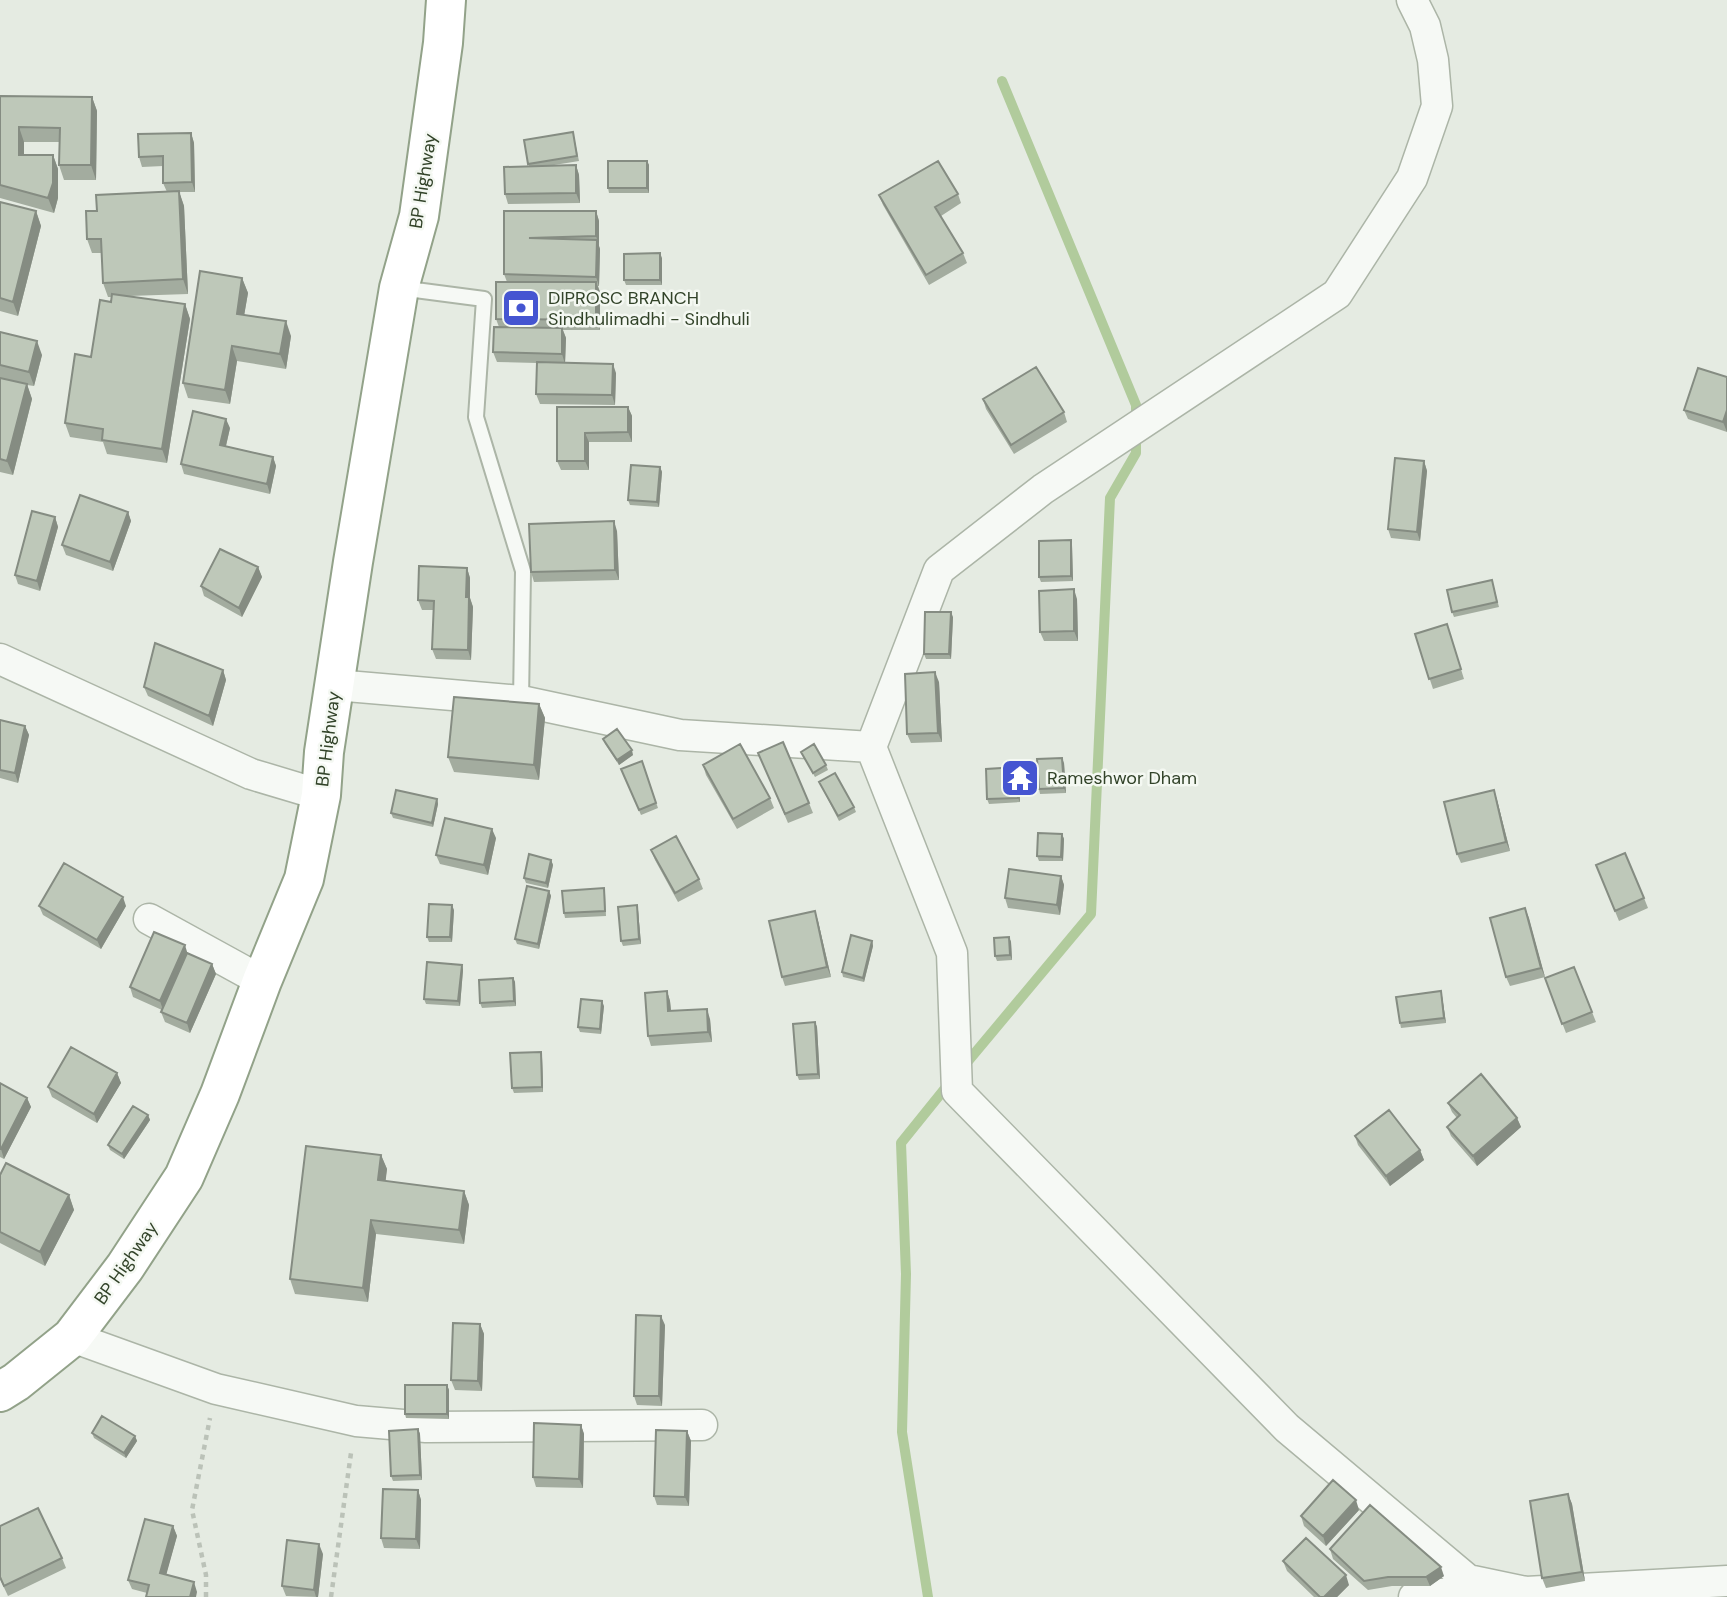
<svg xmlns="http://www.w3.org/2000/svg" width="1727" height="1597" font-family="'DM Sans',sans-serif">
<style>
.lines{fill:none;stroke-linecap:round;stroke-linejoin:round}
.stream{stroke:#b1cb9c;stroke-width:10}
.lane-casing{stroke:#acb5a7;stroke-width:18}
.street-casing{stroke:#acb5a7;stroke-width:33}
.highway-casing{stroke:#92a289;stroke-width:42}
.path{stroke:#bbc2b8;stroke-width:4.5;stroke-dasharray:5 5;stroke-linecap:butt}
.lane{stroke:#f6f9f5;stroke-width:14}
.street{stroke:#f6f9f5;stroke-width:30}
.highway{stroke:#fff;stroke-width:38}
.wall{fill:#a3ac9f}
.shaded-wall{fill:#858c82}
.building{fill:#bec8b9;stroke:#858c82;stroke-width:2}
.labels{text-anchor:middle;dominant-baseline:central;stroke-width:5;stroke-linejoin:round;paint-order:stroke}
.street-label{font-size:18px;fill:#324329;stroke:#f4f8f2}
.poi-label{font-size:18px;fill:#324329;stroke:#f4f8f2;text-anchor:start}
</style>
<rect width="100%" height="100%" fill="#e5ebe2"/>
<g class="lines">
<path class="stream" d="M964,1066L1091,914L1110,498L1136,453V405L1002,81
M928,1597L902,1432L906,1274L901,1143L951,1081"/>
<defs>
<path id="lane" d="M400,288L484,299L476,417L523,571L521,701"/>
<path id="street" d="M0,659L251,774L321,795
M335,685L521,701L680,735L871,747L952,953L957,1091L1287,1428L1468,1580L1526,1592L1727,1581
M871,747L939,570L1043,489L1337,294L1412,178L1437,106L1433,60L1425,26L1412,0
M149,919L262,981
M72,1337L216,1389L356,1421L426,1427L702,1425
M1414,1597C1437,1597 1451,1594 1468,1580"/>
<path id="highway" d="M0,1392L16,1382L72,1337L125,1267L184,1177L220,1094L262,981L304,879L321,795L324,752L353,562L399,288L419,216L443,43L446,0"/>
</defs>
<use href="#lane" class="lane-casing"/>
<use href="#street" class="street-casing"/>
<use href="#highway" class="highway-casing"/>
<path class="path" d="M206,1597V1575L192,1510L210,1418
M331,1597L351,1453"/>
<use href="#lane" class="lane"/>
<use href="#street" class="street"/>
<use href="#highway" class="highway"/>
</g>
<path class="wall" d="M0,96L92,97L97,111L96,180H64L59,165V142H24V155H53L58,169V198L54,213L0,198Z
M573,132L579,161L548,166L576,165L579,175L580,203L508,204L505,194L529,166L528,164Z
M191,133L194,143L195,192H179L184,206L188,294L129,296L185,304L190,319L167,463L107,454L103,442L70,437L65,423L91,357L111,302V297H108L103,283L102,253H92L87,239L97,211L167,192L163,183V166L142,167L139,157Z
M647,161L649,165V193H609L608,188Z
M958,194L961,203L941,216L963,253L967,263L929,285L883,205L879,195Z
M0,202L36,211L41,226L18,316L0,311Z
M504,211H596L599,221V246L600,249L599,286H598L600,292V330H563L566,338L565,363L616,373L615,405L540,404L536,394L537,363L497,362L493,352L499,327L496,319L507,282L504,274Z
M662,258V285H626L624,280Z
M242,278L248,293L244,315L291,336L286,369L237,361L230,404L188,398L183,383Z
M0,332L42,355L34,386L27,385L32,399L13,475L0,472Z
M1727,377V432L1688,419L1684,410Z
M983,399L1064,412L1067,422L1014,454L986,409Z
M557,407H628L632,416V442H589V470H561L557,461Z
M230,428L226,446L273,457L276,466L270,494L184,474L181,464Z
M1424,461L1427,471L1420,541L1391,538L1388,529Z
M660,467L662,472L659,507L630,505L628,500Z
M128,512L131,521L113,571L66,555L62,545Z
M55,517L58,527L40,591L18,584L15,575Z
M617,531L619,580L534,582L531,572Z
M1072,545L1073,581L1041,582L1039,577Z
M258,567L262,577L242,617L204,596L201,586Z
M467,568L470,578V598L473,607L471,660L436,659L432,649L434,610H422L418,600Z
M1492,580L1499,607L1454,617L1452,612Z
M1077,599L1078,641H1044L1040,632Z
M953,617L951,659H926L924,654Z
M1415,634H1450L1464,679L1433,689Z
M223,670L226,680L213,726L148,696L144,687Z
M939,682L942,742L911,743L907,734Z
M539,704L545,718L539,780L454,772L448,757Z
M0,720L25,726L29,735L18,783L0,778Z
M603,739L633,755L619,765L605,744Z
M801,752L826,765L828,770L815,777Z
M758,753L809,803L813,813L788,823Z
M642,761L658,808L641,815L621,769Z
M1064,763L1066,793L1040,794L1039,789Z
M703,765L770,798L774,808L737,829L706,775Z
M1017,767L1019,772L1020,802L989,804L987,799Z
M819,782L854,807L856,812L839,821Z
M1494,790L1497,800L1510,851L1461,863L1457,854Z
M437,799L438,804L433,827L393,818L391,813Z
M1062,834L1064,839L1063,861H1039L1037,856Z
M496,838L488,875L440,864L436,855Z
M651,850L699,879L703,889L678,902L655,860Z
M551,860L553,865L548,888L526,883L524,878Z
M1596,865L1644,898L1648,908L1619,921Z
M1061,876L1064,885L1060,915L1008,908L1005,898Z
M604,888L605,893L606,916L565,918L564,913Z
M549,891L551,896L539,949L517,944L515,939Z
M39,906H126L101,949L43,915Z
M1525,908L1545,977L1510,986L1506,977Z
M454,910L452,942H429L427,937Z
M638,910L641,944L623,946L621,941Z
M815,911L818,921L831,977L785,986L782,977Z
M1009,937L1011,942L1012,960L997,961L995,956Z
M872,941L873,946L864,982L843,977L842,972Z
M188,954L212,964L216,974L190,1033L165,1022L161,1012L162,1010L133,997L130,987Z
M462,965L463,970L460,1006L426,1004L424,999Z
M1574,967L1596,1022L1566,1033L1545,978Z
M513,978L515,982L516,1006L482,1008L480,1003Z
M667,991L670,1001L671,1011L710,1019L712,1042L651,1046L648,1036Z
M1442,996L1446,1023L1401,1028L1400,1023Z
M604,1006L601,1034L580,1032L578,1027Z
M815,1022L817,1027L820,1079L799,1080L797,1075Z
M541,1052L542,1057L543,1092L514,1093L512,1088Z
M117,1073L121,1083L97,1123L52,1097L48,1087Z
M0,1083L27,1098L31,1107L4,1159L0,1157Z
M1448,1103L1517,1118L1521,1127L1477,1166L1451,1136L1447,1127L1457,1118L1452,1112Z
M148,1115L150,1120L124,1159L110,1150L108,1145Z
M1355,1136L1420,1150L1424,1160L1390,1186L1358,1145Z
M381,1155L387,1169L385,1181L464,1191L469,1205L464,1244L376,1234L368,1302L295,1294L290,1279Z
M0,1175L69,1195L74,1210L45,1266L0,1243Z
M480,1324L484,1334L482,1391L455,1390L451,1380Z
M665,1325L662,1406L637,1405L634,1396Z
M447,1385L449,1390V1419L406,1418L405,1414Z
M581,1425L584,1434L583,1488L536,1487L533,1477Z
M418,1429L420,1434L422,1480L393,1481L391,1476Z
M687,1431L691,1441L689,1506L657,1505L654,1496Z
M92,1433L135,1436L137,1441L126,1458L94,1438Z
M418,1490L421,1500L420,1549L384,1548L381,1538Z
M1568,1494L1572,1504L1585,1581L1546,1588L1542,1578Z
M1359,1510L1326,1546L1304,1526L1301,1516Z
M0,1526L62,1558L66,1568L8,1596L0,1579Z
M173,1526L177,1536L166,1574L197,1592L147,1593L132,1589L128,1580Z
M1330,1549L1444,1576L1430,1586H1392L1368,1590L1333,1559Z
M323,1554L318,1597L286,1596L282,1586Z
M1283,1561L1349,1585L1337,1597H1314L1287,1571Z"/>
<path class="shaded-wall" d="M92,97L97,111L96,180L91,165Z
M19,127L24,142V169L19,155Z
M191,133L194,143L195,192L192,182Z
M53,155L58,169V198L54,213L48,198Z
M647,161L649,165V193L647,188Z
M576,165L579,175L580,203L576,193Z
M179,191L184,206L188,294L183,279Z
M36,211L41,226L18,316L13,302Z
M596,211L599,221V246L596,236Z
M597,240L600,249L599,286L596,277Z
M660,253L662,258V285L660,280Z
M242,278L248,293L242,328L237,314Z
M596,282L600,292V330L596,320Z
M185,304L190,319L167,463L162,449Z
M286,321L291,336L286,369L280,354Z
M562,328L566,338L565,364L562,354Z
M37,341L42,355L34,386L29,372Z
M232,346L237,361L230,404L225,390Z
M613,364L616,373L615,405L612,395Z
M27,384L32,399L13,475L7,461Z
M628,407L632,416V442L628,432Z
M1727,410V432L1723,422Z
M226,419L230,428L224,454L220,445Z
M585,433L589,442V470L585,461Z
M273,457L276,466L270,494L267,484Z
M1424,461L1427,471L1420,541L1417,532Z
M660,467L662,472L659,507L657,502Z
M128,512L131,521L113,571L110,562Z
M55,517L58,527L40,591L37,581Z
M614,521L617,531L619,580L615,570Z
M1071,540L1072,545L1073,581L1071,576Z
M258,567L262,577L242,617L239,608Z
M467,568L470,578V598L473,607L471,660L468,650L466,597Z
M1074,589L1077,599L1078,641L1074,631Z
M951,612L953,617L951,659L949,654Z
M223,670L226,680L213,726L209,716Z
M935,672L939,682L942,742L938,733Z
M539,704L545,718L539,780L534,765Z
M25,726L29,735L18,783L15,773Z
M632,750L633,755L619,765L617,760Z
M1062,758L1064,763L1066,793L1064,788Z
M1017,767L1019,772L1020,802L1018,798Z
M1494,790L1497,800L1510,851L1506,842Z
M437,799L438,804L433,827L432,823Z
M492,829L496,838L488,875L484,865Z
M1062,834L1064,839L1063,861L1061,857Z
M551,860L553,865L548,888L546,883Z
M1061,876L1064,885L1060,915L1057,905Z
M549,891L551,896L539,949L538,944Z
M123,897L126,906L101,949L97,940Z
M452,905L454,910L452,942L450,937Z
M637,905L638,910L641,944L639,939Z
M1525,908L1529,918L1545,977L1541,968Z
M815,911L818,921L831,977L827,967Z
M1009,937L1011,942L1012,960L1010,955Z
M872,941L873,946L864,982L863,978Z
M185,945L188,955L163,1010L160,1001Z
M212,964L216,974L190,1033L187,1023Z
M462,965L463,970L460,1006L458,1001Z
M513,978L515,982L516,1006L514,1001Z
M667,991L670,1001L672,1021L668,1011Z
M1441,991L1442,996L1446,1023L1444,1018Z
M602,1001L604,1006L601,1034L600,1029Z
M707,1009L710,1019L712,1042L708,1032Z
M815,1022L817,1027L820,1079L818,1074Z
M541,1052L542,1057L543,1092L542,1087Z
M117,1073L121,1083L97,1123L94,1114Z
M27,1098L31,1107L4,1159L1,1149Z
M148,1115L150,1120L124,1159L122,1154Z
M1517,1118L1521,1127L1477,1166L1473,1156Z
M1420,1150L1424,1160L1390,1186L1386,1176Z
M381,1155L387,1169L384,1195L378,1180Z
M464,1191L469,1205L464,1244L459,1230Z
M69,1195L74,1210L45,1266L40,1252Z
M371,1220L376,1234L368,1302L363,1288Z
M661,1316L665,1325L662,1406L659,1396Z
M480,1324L484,1334L482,1391L478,1381Z
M447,1385L449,1390V1419L447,1414Z
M581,1425L584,1434L583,1488L579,1479Z
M418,1429L420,1434L422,1480L420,1475Z
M687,1431L691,1441L689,1506L685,1497Z
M135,1436L137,1441L126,1458L124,1453Z
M418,1490L421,1500L420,1549L416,1539Z
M1568,1494L1572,1504L1585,1581L1582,1572Z
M1356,1500L1359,1510L1326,1546L1323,1536Z
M173,1526L177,1536L164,1583L160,1573Z
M319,1544L323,1554L318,1597H316L314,1590Z
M1441,1567L1444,1576L1430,1586L1426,1577Z
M1346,1575L1349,1585L1337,1597H1324Z
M194,1582L197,1592L196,1597H190Z"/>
<path class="building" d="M0,96L92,97L91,165H59L60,128L19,127V155H53V183L48,198L0,185Z
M573,132L577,156L528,164L524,140Z
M191,133L192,182L163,183V156L139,157L138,134Z
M608,161H647V188H608Z
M938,161L958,194L935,207L963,253L926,275L879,195Z
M576,165V193L505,194L504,167Z
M179,191L183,279L103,283L101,239H87L86,211H97L96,195Z
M0,202L36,211L13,302L0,298Z
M504,211H596V236L529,238L597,240L596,277L504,274Z
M660,253V280H624V254Z
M200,271L242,278L237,314L286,321L280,354L232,346L225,390L183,383Z
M496,282H596V320L496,319Z
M112,294L185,304L162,449L102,440L103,429L65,423L75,354L91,357L100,300L111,302Z
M494,327L562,328V354L493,352Z
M0,332L37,341L29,372L0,365Z
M537,362L613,364L612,395L536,394Z
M1036,367L1064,412L1011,445L983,399Z
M1698,368L1727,377V410L1723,422L1684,410Z
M0,378L27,384L7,461L0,459Z
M557,407H628V432L585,433V461H557Z
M193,411L226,419L220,445L273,457L267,484L181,464Z
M1395,458L1424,461L1417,532L1388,529Z
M631,465L660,467L657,502L628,500Z
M80,495L128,512L110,562L62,545Z
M32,511L55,517L37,581L15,575Z
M614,521L615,570L531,572L529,524Z
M1071,540V576L1039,577V541Z
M220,549L258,567L239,608L201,586Z
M419,566L467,568L466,597H469L468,650L432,649L434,601L418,600Z
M1492,580L1497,602L1452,612L1447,590Z
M1074,589V631L1040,632L1039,591Z
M925,612H951L949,654H924Z
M1447,624L1461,669L1429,679L1415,634Z
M155,643L223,670L209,716L144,687Z
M935,672L938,733L907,734L905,674Z
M454,697L539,704L534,765L448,757Z
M0,720L25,726L15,773L0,770Z
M617,729L632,750L617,760L603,739Z
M783,742L809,803L785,814L758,753Z
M740,744L770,798L733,819L703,765Z
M814,744L826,765L813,773L801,752Z
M1062,758L1064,788L1039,789L1037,759Z
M642,761L656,803L639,810L621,769Z
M1017,767L1018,798L987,799L986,769Z
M835,773L854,807L838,816L819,782Z
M396,790L437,799L432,823L391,813Z
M1494,790L1506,842L1457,854L1444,802Z
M445,818L492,829L484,865L436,855Z
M1038,833L1062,834L1061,857L1037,856Z
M676,836L699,879L675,893L651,850Z
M1625,853L1644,898L1615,911L1596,865Z
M529,854L551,860L546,883L524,878Z
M64,863L123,897L97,940L39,906Z
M1009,869L1061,876L1057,905L1005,898Z
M527,886L549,891L538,944L515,939Z
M604,888L605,911L564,913L562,891Z
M429,904L452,905L450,937H427Z
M637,905L639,939L621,941L618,907Z
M1525,908L1541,968L1506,977L1490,918Z
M815,911L827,967L782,977L769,921Z
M154,932L185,945L160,1001L130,987Z
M851,935L872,941L863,978L842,972Z
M1009,937L1010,955L995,956L994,938Z
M187,953L212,964L187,1023L161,1012Z
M427,962L462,965L458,1001L424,999Z
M1574,967L1592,1012L1562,1024L1545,978Z
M513,978L514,1001L480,1003L479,980Z
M667,991L668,1011L707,1009L708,1032L648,1036L645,993Z
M1441,991L1444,1018L1400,1023L1396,997Z
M581,999L602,1001L600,1029L578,1027Z
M815,1022L818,1074L797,1075L793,1024Z
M71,1047L117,1073L94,1114L48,1087Z
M541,1052L542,1087L512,1088L510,1053Z
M1481,1074L1517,1118L1473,1156L1447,1127L1460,1115L1448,1103Z
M0,1083L27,1098L1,1149H0Z
M133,1106L148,1115L122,1154L108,1145Z
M1389,1110L1420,1150L1386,1176L1355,1136Z
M306,1146L381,1155L378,1180L464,1191L459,1230L371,1220L363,1288L290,1279Z
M6,1163L69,1195L40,1252L0,1232V1175Z
M636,1315L661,1316L659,1396H634Z
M453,1323L480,1324L478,1381L451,1380Z
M405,1385H447V1414H405Z
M102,1416L135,1436L124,1453L92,1433Z
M534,1423L581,1425L579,1479L533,1477Z
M418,1429L420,1475L391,1476L389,1431Z
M656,1430L687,1431L685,1497L654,1496Z
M1333,1480L1356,1500L1323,1536L1301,1516Z
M383,1489L418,1490L416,1539L381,1538Z
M1568,1494L1582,1572L1542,1578L1530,1501Z
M1370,1505L1441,1567L1426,1577H1388L1364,1581L1330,1549Z
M38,1508L62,1558L4,1586L0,1577V1526Z
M145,1519L173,1526L160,1573L194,1582L190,1597H146L149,1585L128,1580Z
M1306,1538L1346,1575L1324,1597H1320L1283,1561Z
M287,1540L319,1544L314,1590L282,1586Z"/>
<defs>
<symbol id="bank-square" viewBox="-11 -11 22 22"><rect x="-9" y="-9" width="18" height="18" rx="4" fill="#4555d1" stroke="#f4f8f2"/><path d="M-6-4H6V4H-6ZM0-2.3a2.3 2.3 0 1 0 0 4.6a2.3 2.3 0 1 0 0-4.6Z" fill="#fff"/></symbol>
<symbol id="temple-square" viewBox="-11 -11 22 22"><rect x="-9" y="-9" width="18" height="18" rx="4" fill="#4555d1" stroke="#f4f8f2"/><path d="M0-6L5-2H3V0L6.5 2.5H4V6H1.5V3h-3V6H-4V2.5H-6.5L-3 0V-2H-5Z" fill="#fff"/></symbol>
</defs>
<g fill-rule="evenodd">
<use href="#bank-square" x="499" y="286" width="44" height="44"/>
<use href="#temple-square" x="998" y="756" width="44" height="44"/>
</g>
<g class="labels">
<g class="street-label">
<text transform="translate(423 181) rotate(-81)">BP Highway</text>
<text transform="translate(328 739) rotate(-83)">BP Highway</text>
<text transform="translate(126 1263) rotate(-55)">BP Highway</text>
</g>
<g class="poi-label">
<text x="548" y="298">DIPROSC BRANCH<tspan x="548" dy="21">Sindhulimadhi - Sindhuli</tspan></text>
<text x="1047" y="778">Rameshwor Dham</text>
</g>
</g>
</svg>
